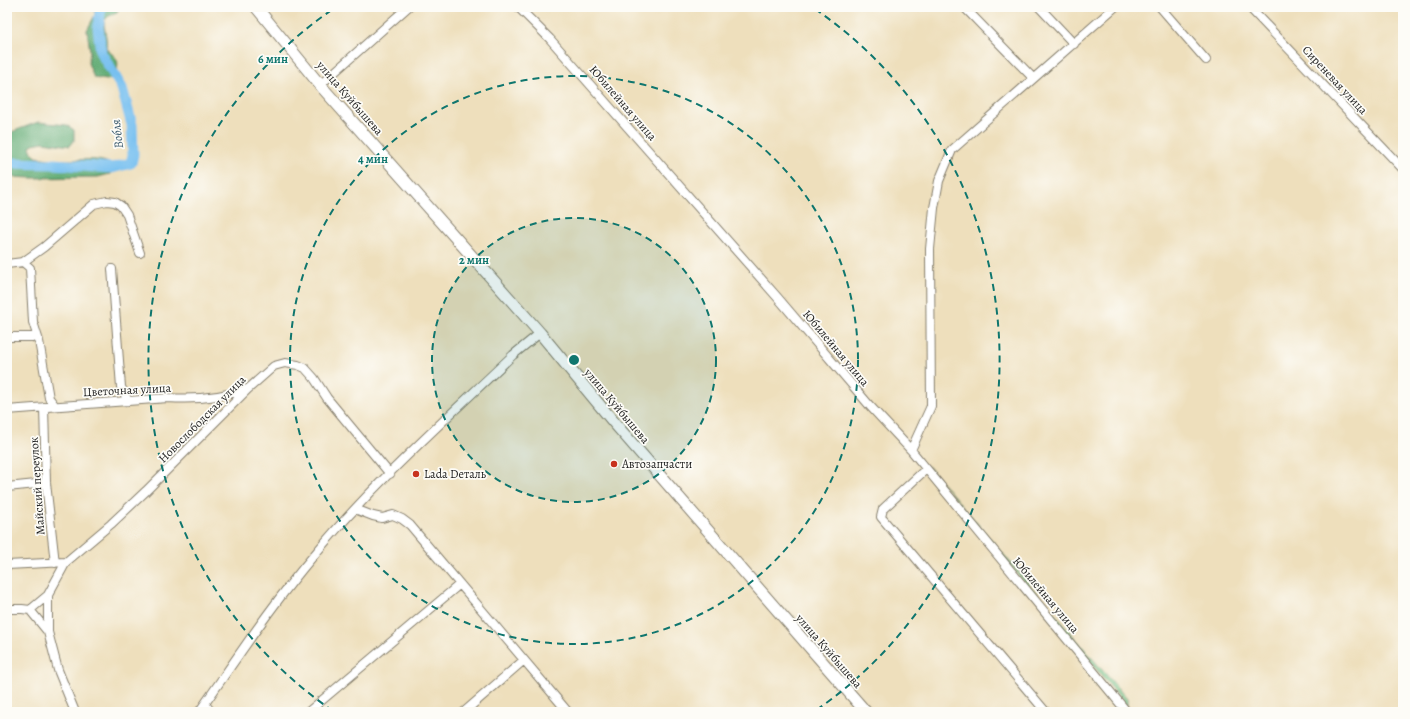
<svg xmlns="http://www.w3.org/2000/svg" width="1410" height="719" font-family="Alegreya,serif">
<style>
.green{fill:#78c889;stroke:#4a7252}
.forest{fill:#62ac75;stroke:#3f6448}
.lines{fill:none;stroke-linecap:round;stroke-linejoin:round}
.river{stroke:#77c0f0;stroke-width:11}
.minor-casing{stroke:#857e6c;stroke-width:10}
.highway-casing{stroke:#857e6c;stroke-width:13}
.minor{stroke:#fff;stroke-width:8}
.highway{stroke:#fff;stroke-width:11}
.ring{fill:none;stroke:#0f766e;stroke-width:2;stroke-dasharray:7 5}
.poi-dot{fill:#c8321e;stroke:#fdfcf7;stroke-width:1.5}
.labels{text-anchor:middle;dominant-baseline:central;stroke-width:3.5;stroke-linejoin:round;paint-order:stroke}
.street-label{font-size:12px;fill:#1c1c1c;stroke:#fdfcf7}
.poi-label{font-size:12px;fill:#1c1c1c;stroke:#fdfcf7;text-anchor:start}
.water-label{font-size:13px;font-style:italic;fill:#405e71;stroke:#fdfcf7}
.centre{fill:#0f766e;stroke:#fdfcf7;stroke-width:2}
.ring-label{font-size:12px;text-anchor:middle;font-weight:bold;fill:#0f766e;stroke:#fdfcf7;stroke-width:3.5;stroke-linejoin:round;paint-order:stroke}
</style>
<rect width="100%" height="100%" fill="#fdfcf7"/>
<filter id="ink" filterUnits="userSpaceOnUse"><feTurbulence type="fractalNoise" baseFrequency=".025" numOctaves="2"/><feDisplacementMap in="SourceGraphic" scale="8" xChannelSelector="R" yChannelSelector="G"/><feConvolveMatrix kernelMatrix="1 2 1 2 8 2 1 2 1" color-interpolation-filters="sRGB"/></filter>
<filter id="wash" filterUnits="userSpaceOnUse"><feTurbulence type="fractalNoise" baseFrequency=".012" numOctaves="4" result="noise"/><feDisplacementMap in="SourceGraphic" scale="16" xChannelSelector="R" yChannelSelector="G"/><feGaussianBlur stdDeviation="0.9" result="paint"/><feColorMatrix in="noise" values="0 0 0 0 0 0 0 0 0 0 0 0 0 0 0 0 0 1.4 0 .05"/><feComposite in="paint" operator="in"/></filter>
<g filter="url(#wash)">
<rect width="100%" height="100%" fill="#eedfbc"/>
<path class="green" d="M928,466L1127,699V706Z"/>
<path class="forest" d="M95,7H119L117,13L109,16L104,21C104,31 108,40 106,49C119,59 120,61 115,77L107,80L94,78L88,63L90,51L87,30L95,15Z
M38,122L67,125L74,130V141L70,146L43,142L33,144L30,147L32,152L36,157C44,158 53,160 61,160C78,161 97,156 113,165L110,174L98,177L34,178L7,177V134L14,131Z"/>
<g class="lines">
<path class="river" d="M7,163L53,164L112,168L131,163L133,155L132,125L122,88L101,53L98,27L101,7"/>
</g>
</g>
<g filter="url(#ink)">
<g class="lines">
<defs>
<path id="minor" d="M518,7L550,39L778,298L870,406L911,450L1127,712
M964,7L1033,78
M1039,7L1074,44
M1160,7L1206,60
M1249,7L1403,169
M320,85L408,7
M23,262L44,247L94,204L107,201L115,202L121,206L127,215L140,253
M23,262L30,268L33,322L39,341L49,398L55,406
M7,264L23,262
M112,269L121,387L128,401
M7,337H34L39,341
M44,407L46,483L55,563
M7,410L168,398C195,400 222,397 247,389
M911,450L931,406L930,249L934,208L939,181L952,150L1115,7
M926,469L883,509L881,517L1046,712
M7,487L46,483
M355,509L373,516L382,518L393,515L402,519L410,525L568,712
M66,562L48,595V632L58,670L75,712
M7,565L66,562L111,524L146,491L248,389L274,366L285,363L298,365L305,368L314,378L327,398L390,474
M7,609H22L30,610L48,595
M30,610L48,632
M205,704L211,712
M199,712C237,658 272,604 315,554C375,482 446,419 513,355L540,333
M308,712L460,584
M464,712L524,660"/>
<path id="highway" d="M256,7L320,85L540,333L616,425L866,712"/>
</defs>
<use href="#minor" class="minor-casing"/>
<use href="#highway" class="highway-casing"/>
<use href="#minor" class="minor"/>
<use href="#highway" class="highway"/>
</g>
</g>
<circle cx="574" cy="360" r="142" fill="#0f766e" fill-opacity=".12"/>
<g class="ring">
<circle cx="574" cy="360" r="142"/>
<circle cx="574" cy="360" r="284"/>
<path d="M333 711A426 426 0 0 1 333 9M815 9A426 426 0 0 1 815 711"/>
</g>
<g class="poi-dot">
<circle cx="614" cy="464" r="4"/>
<circle cx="416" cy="474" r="4"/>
</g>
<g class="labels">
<g class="street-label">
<text transform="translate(1335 80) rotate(47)">Сиреневая улица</text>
<text transform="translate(350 98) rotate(49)">улица Куйбышева</text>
<text transform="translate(623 103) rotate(49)">Юбилейная улица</text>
<text transform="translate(836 348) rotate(50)">Юбилейная улица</text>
<text transform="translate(127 390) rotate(-3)">Цветочная улица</text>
<text transform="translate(617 406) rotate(50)">улица Куйбышева</text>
<text transform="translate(202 419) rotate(-45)">Новослободская улица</text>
<text transform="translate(37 486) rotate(-94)">Майский переулок</text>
<text transform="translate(1046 595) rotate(50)">Юбилейная улица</text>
<text transform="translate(829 651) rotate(49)">улица Куйбышева</text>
</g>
<g class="poi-label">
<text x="622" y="464">Автозапчасти</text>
<text x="424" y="474">Lada Dеталь</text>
</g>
<g class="water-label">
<text transform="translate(117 134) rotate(-97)">Вобля</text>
</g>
</g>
<circle cx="574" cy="360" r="6" class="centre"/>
<g class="ring-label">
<text x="273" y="63">6 мин</text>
<text x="373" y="163">4 мин</text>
<text x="474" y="264">2 мин</text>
</g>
<rect width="1410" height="719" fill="none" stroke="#fdfcf7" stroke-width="24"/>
</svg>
